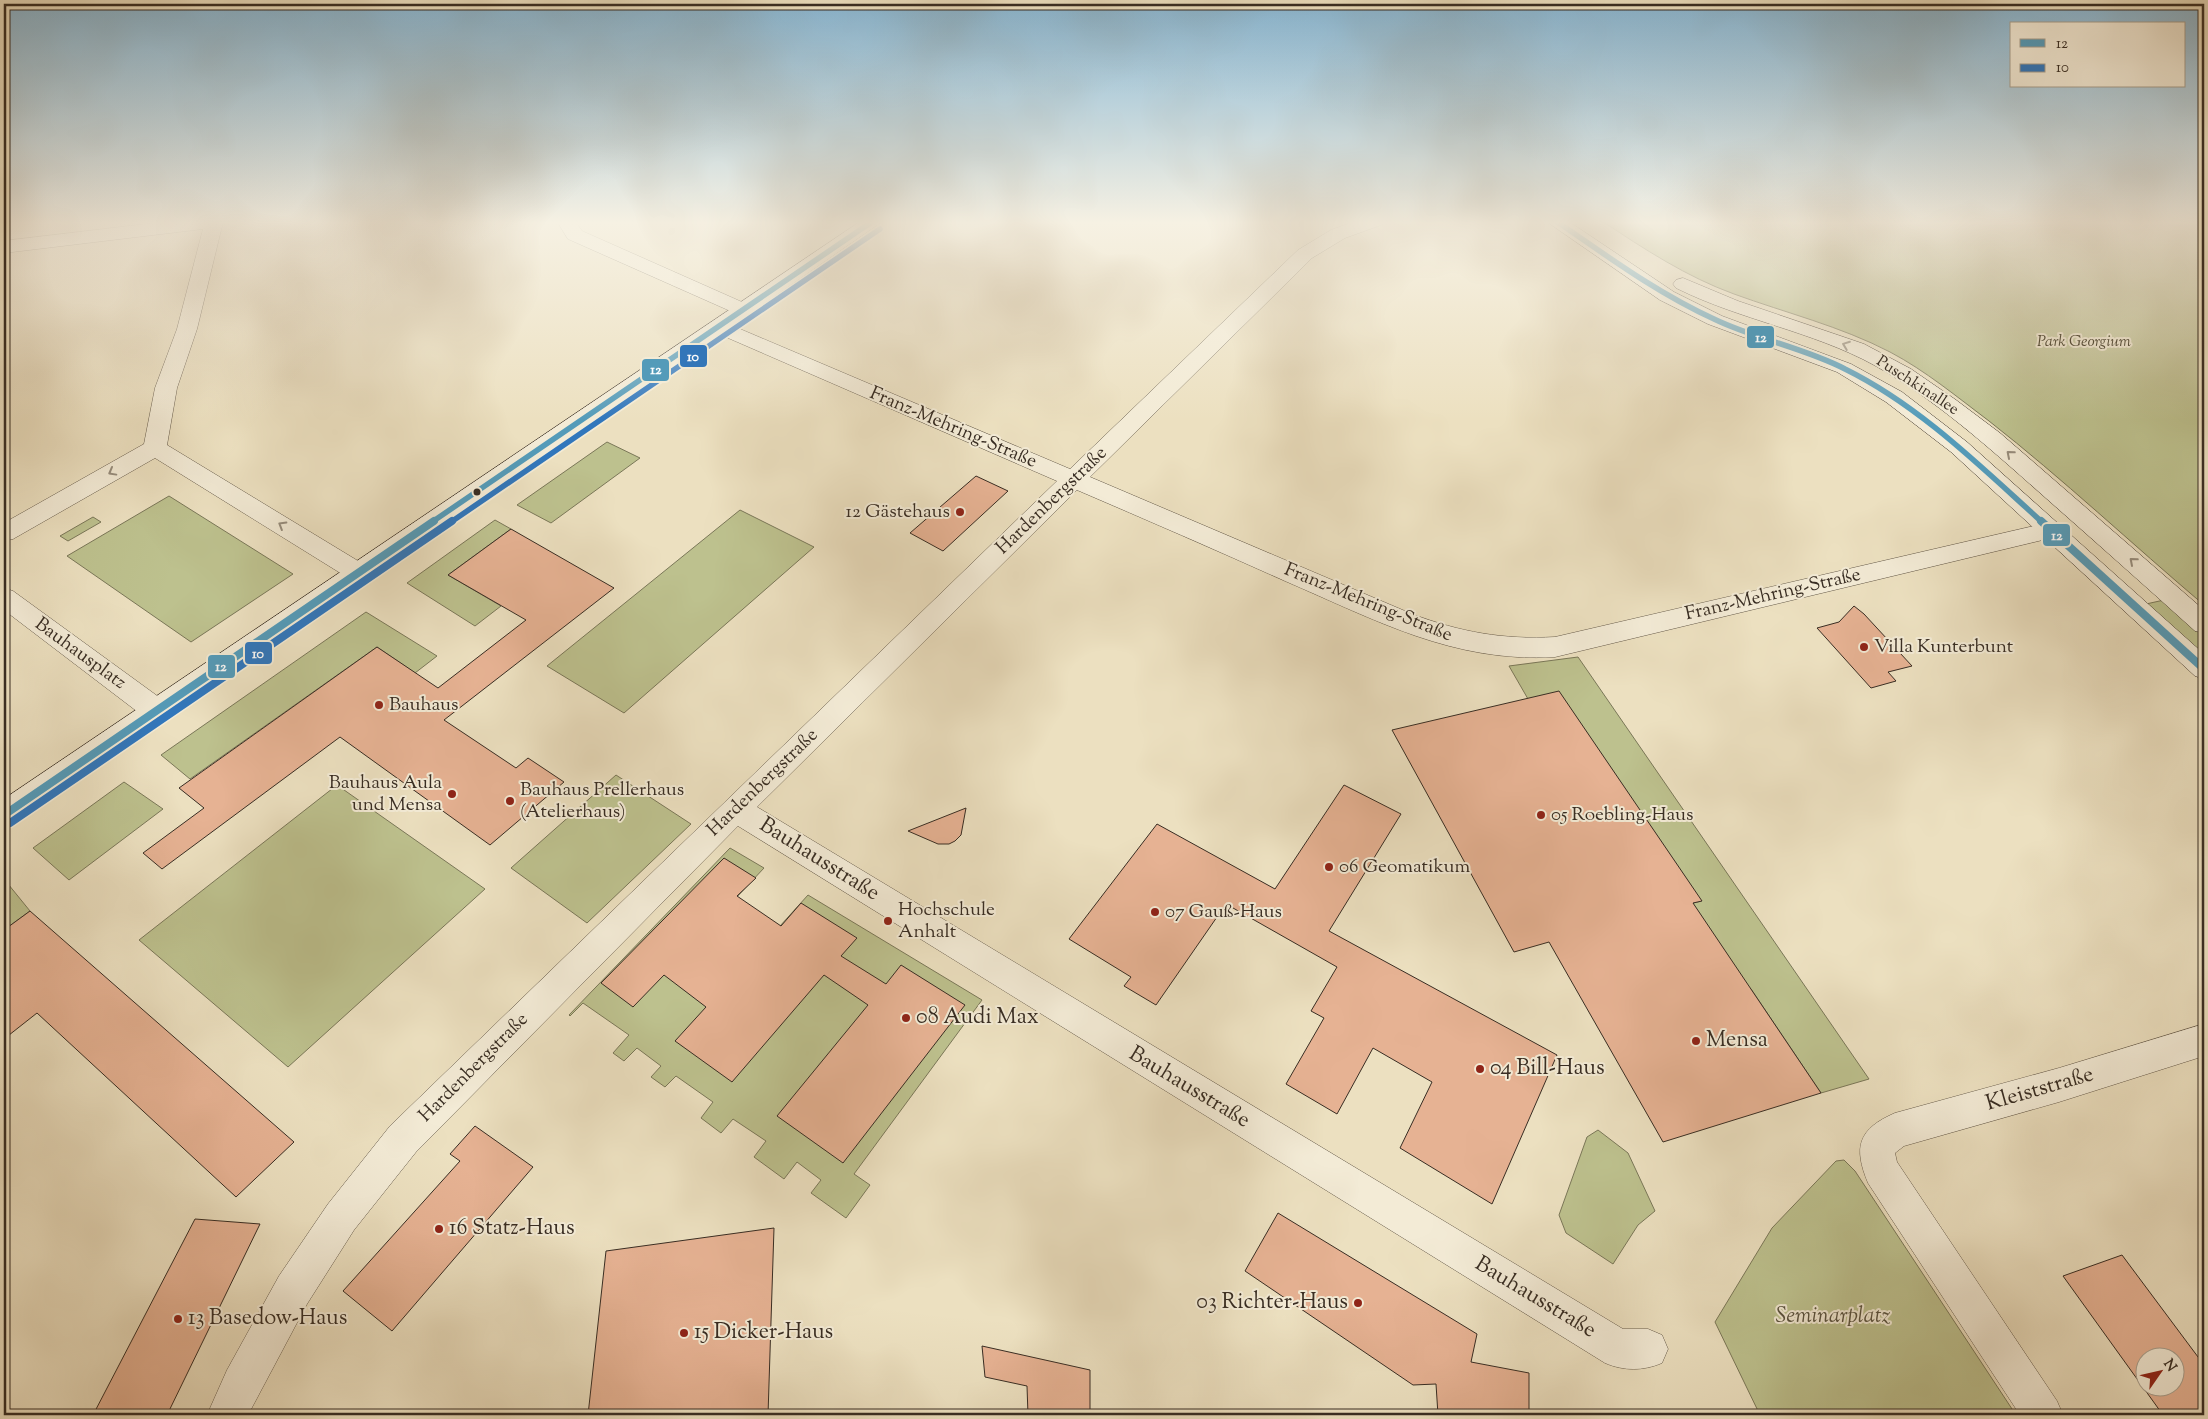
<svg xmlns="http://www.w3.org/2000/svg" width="2208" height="1419" font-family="'Sorts Mill Goudy',serif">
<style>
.green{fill:#bdc18e;stroke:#7a7758}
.building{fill:#e6b293;stroke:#382d23;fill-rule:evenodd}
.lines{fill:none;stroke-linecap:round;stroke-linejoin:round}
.street-casing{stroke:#655a4a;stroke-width:1}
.secondary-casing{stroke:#382d23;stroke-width:1}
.street{fill:#f3ebd6;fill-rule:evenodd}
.secondary{fill:#f3ebd6;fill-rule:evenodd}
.bus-1-far1-casing{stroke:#f3ebd6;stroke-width:9}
.bus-1-casing{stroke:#f3ebd6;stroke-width:11}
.bus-2-far1-casing{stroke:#f3ebd6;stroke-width:9}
.bus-2-casing{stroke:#f3ebd6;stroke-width:11}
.bus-1-far1{stroke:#549bb9;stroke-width:5.5}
.bus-1{stroke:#549bb9;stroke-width:8}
.bus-2-far1{stroke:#3177bc;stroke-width:5.5}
.bus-2{stroke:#3177bc;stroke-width:8}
.oneway{stroke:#968c7c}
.bus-dot{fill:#382d23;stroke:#f3ebd6;stroke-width:2}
.poi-dot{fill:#8f2418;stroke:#f3ebd6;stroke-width:2}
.labels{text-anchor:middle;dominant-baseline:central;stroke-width:4;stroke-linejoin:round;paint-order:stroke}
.far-park-label{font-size:16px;font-style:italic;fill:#59523e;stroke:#f3ebd6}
.far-street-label{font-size:16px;fill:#382d23;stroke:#f3ebd6}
.street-label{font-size:19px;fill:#382d23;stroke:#f3ebd6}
.poi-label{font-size:19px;fill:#382d23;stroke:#f3ebd6;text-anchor:start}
.near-street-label{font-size:22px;fill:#382d23;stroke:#f3ebd6}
.near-poi-label{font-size:22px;fill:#382d23;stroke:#f3ebd6;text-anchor:start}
.near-park-label{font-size:22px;font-style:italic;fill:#59523e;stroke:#f3ebd6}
.line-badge{stroke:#f3ebd6;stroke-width:2}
.badge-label{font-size:14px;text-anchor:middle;font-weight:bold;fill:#fff}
</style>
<rect width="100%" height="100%" fill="#ece0c0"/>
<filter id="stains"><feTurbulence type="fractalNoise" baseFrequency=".004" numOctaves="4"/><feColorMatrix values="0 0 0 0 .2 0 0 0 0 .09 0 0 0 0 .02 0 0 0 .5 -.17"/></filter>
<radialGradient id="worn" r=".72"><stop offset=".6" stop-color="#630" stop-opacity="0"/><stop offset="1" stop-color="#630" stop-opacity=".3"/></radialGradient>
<path class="green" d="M1602,221H2204V605C2132,544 2063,479 1989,421C1957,397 1926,371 1890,352C1840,326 1786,313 1734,294C1687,277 1644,249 1602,221Z
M607,442L640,458L551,523L517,505Z
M169,496L293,574L191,642L67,556Z
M740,510L814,547L624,713L547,666Z
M93,517L101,522L68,541L60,536Z
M495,520L511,529L448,575L501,606L475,626L407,583Z
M2164,600L2204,637V657L2146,604Z
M366,612L437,656L415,673L377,647L190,779L161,755Z
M1578,657L1869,1079L1821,1093L1751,989L1637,918L1701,901L1528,699L1509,666Z
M616,775L691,824L587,923L511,868Z
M124,782L163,809L69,880L33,848Z
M337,785L485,889L288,1067L139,940Z
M730,848L764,868L736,898L780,926L808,895L982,1000L854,1174L870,1185L846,1218L811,1193L821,1180L797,1162L784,1179L754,1157L766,1141L733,1119L721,1133L701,1118L713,1102L676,1076L665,1087L651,1077L661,1066L637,1048L624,1061L613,1053L629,1035L583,1003L570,1016L569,1015Z
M4,879L30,911L4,930Z
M1598,1130L1628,1153L1655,1211L1638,1225L1613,1264L1566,1233L1559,1215L1587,1137Z
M1844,1160L1855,1171L2016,1415H1760L1715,1322L1772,1228L1836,1161Z"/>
<path class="building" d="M976,476L1008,491L943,551L910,533Z
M511,529L614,588L444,720L516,768L528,758L564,782L490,845L340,737L162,869L143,853L204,808L179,788L377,647L438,688L526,620L448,575Z
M1854,606L1864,614L1912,666L1888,672L1896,681L1871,688L1817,628L1839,622Z
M1559,691L1702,901L1693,903L1821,1093L1663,1142L1549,942L1514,952L1392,730Z
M1344,785L1401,814L1329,931L1557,1055L1492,1204L1400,1148L1432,1082L1373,1048L1337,1114L1286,1084L1324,1018L1311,1011L1337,967L1226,904L1156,1005L1124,986L1131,977L1069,939L1157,824L1275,889Z
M966,808L961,835L955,841L949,844H938L908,831Z
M724,858L756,878L737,896L781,926L801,903L857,938L841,956L886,984L901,965L965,1005L843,1163L777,1116L868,1005L824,975L732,1082L675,1041L706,1007L664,975L633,1007L601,983Z
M30,911L294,1142L236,1197L37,1013L4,1039V930Z
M475,1126L533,1167L392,1331L343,1291L460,1161L450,1154Z
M1278,1213L1477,1334L1471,1362L1529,1373V1415H1438L1436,1384L1413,1385L1245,1271Z
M195,1219L260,1224L167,1415H93Z
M774,1228L768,1415H588L606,1251Z
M2122,1255L2204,1365V1415H2163L2063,1276ZM2146,1356H2176V1386H2146Z
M982,1346L1090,1370V1415H1028L1027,1386L985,1377Z"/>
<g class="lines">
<defs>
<path id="street" d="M172,221L223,222L197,329L177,388L167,445L368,567L371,573L368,579L359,582L350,579L155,458L13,539L4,541V523L144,444L155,388L177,329L203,229L4,253V241Z
M557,221H575L582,231L751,306L754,310L751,314L744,316L737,314L568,239Z
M1356,221H1383L1381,225L1345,238L1312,258L1090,477L1412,614C1460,632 1504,640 1555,637L2051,522L2060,524L2063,530L2060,536L2051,538L1555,657C1453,663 1376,620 1285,581C1216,550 1147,520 1077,490L757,807L1623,1329H1648L1662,1335L1668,1349L1662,1363C1643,1371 1624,1371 1605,1363L738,826L416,1152L354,1230L307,1304L248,1415H207L227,1370L279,1276L328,1204L390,1126L1057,481L712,331L709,327L712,323L719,321L726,323L1070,469L1298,250L1331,230Z
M4,588L13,591L167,703L171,711L167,719L157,722L147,719L4,610Z
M2204,1024V1056L2059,1102L1904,1146L1895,1153L1897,1162L2057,1401L2063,1415H2020L1868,1183C1853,1147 1858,1129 1895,1113L2059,1068Z"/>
<path id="secondary" d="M861,221H883L14,824L4,827V799Z
M1546,221H1568L1674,292L1722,316L1851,364L1902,392L1967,442L2204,654V679L2195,676L1951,452L1886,402L1837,372L1708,324L1660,300Z
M1683,278L1738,301L1864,344L1911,369L1956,400L2000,433L2204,610V633L2195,631C2143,584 2091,538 2039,492C1987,446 1935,399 1874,365C1812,331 1740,320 1676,288L1673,284L1676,280Z"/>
</defs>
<use href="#street" class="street-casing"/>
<use href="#secondary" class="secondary-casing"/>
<use href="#street" class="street"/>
<use href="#secondary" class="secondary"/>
<defs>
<path id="bus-1-far1" d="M1556,221C1607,256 1657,293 1714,319C1755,339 1805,348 1845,369C1920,406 1981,467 2042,522
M432,522L873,221"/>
<path id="bus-1" d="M2041,521L2204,669
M4,815L434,521"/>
<path id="bus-2-far1" d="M451,522L880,229"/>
<path id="bus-2" d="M10,823L452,521"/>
</defs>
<use href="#bus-1-far1" class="bus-1-far1-casing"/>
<use href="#bus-1" class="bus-1-casing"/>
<use href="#bus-2-far1" class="bus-2-far1-casing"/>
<use href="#bus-2" class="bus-2-casing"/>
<use href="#bus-1-far1" class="bus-1-far1"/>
<use href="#bus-1" class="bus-1"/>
<use href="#bus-2-far1" class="bus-2-far1"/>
<use href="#bus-2" class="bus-2"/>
</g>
<defs><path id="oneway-chevron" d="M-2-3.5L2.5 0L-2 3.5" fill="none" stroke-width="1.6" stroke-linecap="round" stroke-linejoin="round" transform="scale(1.25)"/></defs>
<g class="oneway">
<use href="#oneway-chevron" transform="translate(1846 345) rotate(-159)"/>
<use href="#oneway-chevron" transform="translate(2010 454) rotate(-139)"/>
<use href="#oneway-chevron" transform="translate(112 472) rotate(151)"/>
<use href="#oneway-chevron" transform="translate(282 525) rotate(-149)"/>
<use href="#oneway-chevron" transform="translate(2133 561) rotate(-139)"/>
</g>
<linearGradient id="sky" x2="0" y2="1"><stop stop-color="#88b7d4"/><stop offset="0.53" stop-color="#f6f1e3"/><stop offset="1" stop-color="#f6f1e3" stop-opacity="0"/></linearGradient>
<rect width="2208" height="420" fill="url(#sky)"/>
<circle class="bus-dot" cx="477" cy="492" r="4.5"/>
<g class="poi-dot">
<circle cx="960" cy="512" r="5"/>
<circle cx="1864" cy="647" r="5"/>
<circle cx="379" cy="705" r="5"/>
<circle cx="452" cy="794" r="5"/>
<circle cx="510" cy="801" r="5"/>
<circle cx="1541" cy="815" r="5"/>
<circle cx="1329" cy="867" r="5"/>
<circle cx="1155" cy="912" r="5"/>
<circle cx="888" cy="921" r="5"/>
<circle cx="906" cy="1018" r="5"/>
<circle cx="1696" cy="1041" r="5"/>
<circle cx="1480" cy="1069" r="5"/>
<circle cx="439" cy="1229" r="5"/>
<circle cx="1358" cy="1303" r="5"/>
<circle cx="178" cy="1319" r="5"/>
<circle cx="684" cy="1333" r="5"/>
</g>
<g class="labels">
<g class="far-park-label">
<text x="2084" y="342">Park Georgium</text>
</g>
<g class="far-street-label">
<text transform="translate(1917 386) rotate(33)">Puschkinallee</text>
</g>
<g class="street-label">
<text transform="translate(953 428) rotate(23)">Franz-Mehring-Straße</text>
<text transform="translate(1052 501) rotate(-44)">Hardenbergstraße</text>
<text transform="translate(1773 595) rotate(-13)">Franz-Mehring-Straße</text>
<text transform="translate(1368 603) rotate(22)">Franz-Mehring-Straße</text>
<text transform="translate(80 654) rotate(36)">Bauhausplatz</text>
<text transform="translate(763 783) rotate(-44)">Hardenbergstraße</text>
<text transform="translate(474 1068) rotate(-45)">Hardenbergstraße</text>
</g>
<g class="poi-label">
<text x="950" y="512" text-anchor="end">12 Gästehaus</text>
<text x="1874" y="647">Villa Kunterbunt</text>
<text x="389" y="705">Bauhaus</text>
<text x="442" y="783" text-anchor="end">Bauhaus Aula<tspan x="442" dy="22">und Mensa</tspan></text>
<text x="520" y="790">Bauhaus Prellerhaus<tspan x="520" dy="22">(Atelierhaus)</tspan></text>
<text x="1551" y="815">05 Roebling-Haus</text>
<text x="1339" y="867">06 Geomatikum</text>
<text x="898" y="910">Hochschule<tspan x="898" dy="22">Anhalt</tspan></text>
<text x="1165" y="912">07 Gauß-Haus</text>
</g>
<g class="near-street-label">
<text transform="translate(819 860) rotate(32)">Bauhausstraße</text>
<text transform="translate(1189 1088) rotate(31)">Bauhausstraße</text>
<text transform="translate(2040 1090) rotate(-16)">Kleiststraße</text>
<text transform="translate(1535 1298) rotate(31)">Bauhausstraße</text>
</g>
<g class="near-poi-label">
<text x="916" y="1018">08 Audi Max</text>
<text x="1706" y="1041">Mensa</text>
<text x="1490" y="1069">04 Bill-Haus</text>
<text x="449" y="1229">16 Statz-Haus</text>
<text x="1348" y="1303" text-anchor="end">03 Richter-Haus</text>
<text x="188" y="1319">13 Basedow-Haus</text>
<text x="694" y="1333">15 Dicker-Haus</text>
</g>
<g class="near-park-label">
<text x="1833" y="1317">Seminarplatz</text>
</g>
</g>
<g class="line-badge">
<rect x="1746" y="325" width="29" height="24" rx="5" fill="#549bb9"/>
<rect x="679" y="344" width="29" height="24" rx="5" fill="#3177bc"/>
<rect x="641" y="358" width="29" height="24" rx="5" fill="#549bb9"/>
<rect x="2042" y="523" width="29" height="24" rx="5" fill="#549bb9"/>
<rect x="244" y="641" width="29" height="24" rx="5" fill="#3177bc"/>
<rect x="207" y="654" width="29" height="25" rx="5" fill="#549bb9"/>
</g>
<g class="badge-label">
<text x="1761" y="342">12</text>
<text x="693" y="361">10</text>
<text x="656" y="374">12</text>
<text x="2057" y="540">12</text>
<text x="258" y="658">10</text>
<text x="221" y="671">12</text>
</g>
<rect width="2208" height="1419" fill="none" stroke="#ece0c0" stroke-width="20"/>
<rect x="5" y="5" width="2198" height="1409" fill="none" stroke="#382d23" stroke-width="2.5"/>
<rect x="10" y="10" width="2188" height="1399" fill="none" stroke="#382d23"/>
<rect x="2010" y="22" width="175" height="65" fill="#f3ebd6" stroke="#a89f8e"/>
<rect x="2020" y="39" width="25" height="8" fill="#549bb9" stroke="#a89f8e"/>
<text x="2056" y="48" font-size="15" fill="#382d23">12</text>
<rect x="2020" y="64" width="25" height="8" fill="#3177bc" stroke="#a89f8e"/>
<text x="2056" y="72" font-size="15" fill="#382d23">10</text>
<g transform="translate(2160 1372) rotate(56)"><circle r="24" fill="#f3ebd6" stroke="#a89f8e"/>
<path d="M0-4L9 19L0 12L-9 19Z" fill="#8f2418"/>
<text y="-8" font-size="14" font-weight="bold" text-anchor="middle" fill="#382d23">N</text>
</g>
<rect width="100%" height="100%" filter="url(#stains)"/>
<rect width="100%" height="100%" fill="url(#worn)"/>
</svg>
